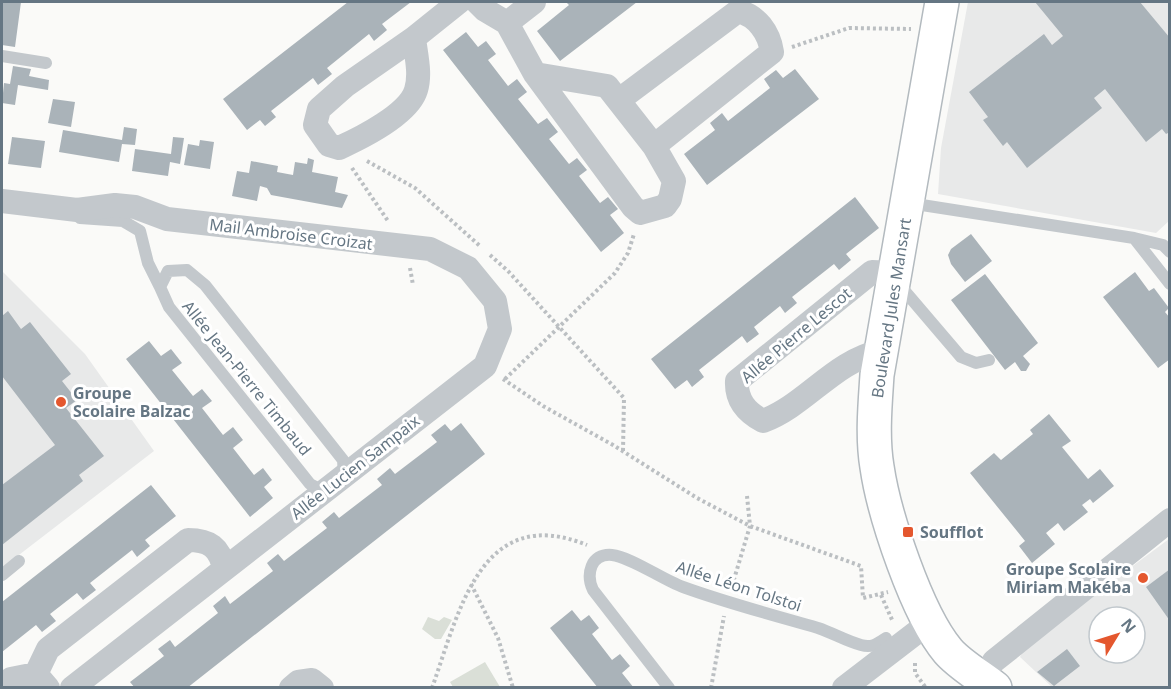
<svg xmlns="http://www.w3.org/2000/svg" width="1171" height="689" font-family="'Noto Sans',sans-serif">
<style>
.built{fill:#e8e9e9;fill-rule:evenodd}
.green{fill:#dadfd7}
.building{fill:#aab3b9}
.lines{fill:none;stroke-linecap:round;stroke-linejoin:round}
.secondary-casing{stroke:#b3babf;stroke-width:36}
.path{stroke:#bbbfc2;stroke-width:4;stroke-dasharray:3 3;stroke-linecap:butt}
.lane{stroke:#c3c8cc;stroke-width:12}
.street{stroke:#c3c8cc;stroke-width:24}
.secondary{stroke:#fff;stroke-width:33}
.poi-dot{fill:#e4572e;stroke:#fff;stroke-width:2}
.labels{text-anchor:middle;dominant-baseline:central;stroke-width:6;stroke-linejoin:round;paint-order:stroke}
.street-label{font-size:16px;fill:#657683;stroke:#fff}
.poi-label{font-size:16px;font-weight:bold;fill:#657683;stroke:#fff;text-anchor:start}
</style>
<rect width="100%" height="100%" fill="#fafaf8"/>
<path class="built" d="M968,2H1169V221L1156,233L938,194L941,148Z
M2,271L85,354L154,451L2,568Z
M1169,539V687H1052L1020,657L1025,646ZM1099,617H1135V653H1099Z"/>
<path class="green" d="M428,617L439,621L444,617L452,620L441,639H435L422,629Z
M485,662L500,687H453L450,682Z"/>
<path class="building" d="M2,2H21L15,47L2,45Z
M348,2H411L382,24L387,30L374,41L369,34L327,68L332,74L318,85L313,78L271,111L276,117L265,126L260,120L247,130L223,99Z
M566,2H637L560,61L537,31L569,5Z
M1035,2H1140L1170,38V132L1166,134L1162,129L1146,142L1105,89L1094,98L1102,108L1027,168L1007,142L1003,146L983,120L988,117L969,92L1044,34L1052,45L1063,36Z
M466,32L478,47L486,41L496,54L488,60L508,86L517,79L527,92L518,99L538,124L547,118L558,132L549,139L569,164L577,158L587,170L579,176L600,203L608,197L618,209L610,215L624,233L601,252L443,50Z
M13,66L31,69L29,76L49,80L48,90L18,85L15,105L2,103L4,83L10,84Z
M795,69L819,99L707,185L684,154L715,130L710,123L722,113L728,121L770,88L764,79L776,70L783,78Z
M53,99L75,102L71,127L48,123Z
M124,127L137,129L135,145L122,144L119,162L59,152L63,130L122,140Z
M12,137L45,141L41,168L8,164Z
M173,137L184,138L180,164L170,162L168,176L132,171L135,149L171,154Z
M200,140L214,142L210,169L184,165L188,144L199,146Z
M308,158L314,160L312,172L338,177L335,192L348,195L342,208L271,195L267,188L260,186L257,201L232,196L237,171L249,173L251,161L278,166L277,172L293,175L295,162L307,164Z
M855,197L879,228L846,254L851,260L839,270L834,264L792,297L797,303L785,313L780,306L754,327L759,334L747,343L742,336L699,370L704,377L692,387L687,380L675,389L651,359Z
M971,234L992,261L965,282L951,264L948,255L951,249Z
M1135,272L1149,291L1154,288L1169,308L1165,312L1170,318V359L1158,368L1103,297Z
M985,274L1038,343L1023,356L1030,364L1026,371H1021L1015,362L1005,370L951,300Z
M8,311L21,329L30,322L71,374L62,381L77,400L66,408L104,456L79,475L83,481L2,545V485L55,445L2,376V316Z
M149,341L161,356L171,349L182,363L172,370L193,396L202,389L212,401L202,408L223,435L233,427L243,440L233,448L254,475L263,468L272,480L264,487L273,498L250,517L126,359Z
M1049,414L1071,441L1062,447L1088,479L1100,469L1114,486L1093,503L1090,499L1082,505L1088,512L1064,531L1058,523L1046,533L1055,544L1032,563L1019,546L1025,541L970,473L994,453L1001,460L1033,434L1030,430Z
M461,423L485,454L187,688H135L130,682L164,656L158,649L170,640L175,647L218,613L213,606L225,596L230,604L273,571L267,563L278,554L284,561L327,528L322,522L334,512L339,518L382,485L377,479L390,468L395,474L437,442L431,435L445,424L451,431Z
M151,485L176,516L145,540L150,546L137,557L132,550L90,583L96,590L83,600L77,593L50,614L56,621L42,632L36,625L2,652V602Z
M1170,569V621L1146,587Z
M572,610L581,621L589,615L599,628L592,634L612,660L620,654L630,666L622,673L634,688H598L550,628Z
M1067,649L1080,666L1054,686L1037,672Z"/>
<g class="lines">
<defs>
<path id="secondary" d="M942,2L877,375C875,405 872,437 877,467C884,515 917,614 948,651C960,665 980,676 995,688"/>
</defs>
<use href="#secondary" class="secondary-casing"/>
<path class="path" d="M792,47L849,28L911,29
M367,161L415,188L480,246
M352,168L388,221
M490,255L508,271L624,398L623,451
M410,268L413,285
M503,379L543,406L613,445L697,498L750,526L861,566L863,598L888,592
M505,379L615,273L628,253L634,234
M471,584L498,638L513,688
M732,586L750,526L747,496
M881,595L893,622
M915,663V673L926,688
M432,688C459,612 481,502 587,545
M711,688L724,616"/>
<path class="lane" d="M2,56L46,63
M909,203L1134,238L1170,284
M80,218L123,221L140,231L148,263L160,287
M1134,238L1163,245L1170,252
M897,282L961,357L976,363L989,360
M323,491L310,484L169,307L160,287L168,271L187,270L205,285L343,460L344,475
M2,575L19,561
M669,688L593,590C586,575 590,553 612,555C631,557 663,580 683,587C727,603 773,615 818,628C833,633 846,641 861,645C872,648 877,644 886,638"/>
<path class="street" d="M477,2L485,10L507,23L535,74L633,207L640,213L665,206L670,199L674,181L654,146L607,86L535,74
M507,23L534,2
M414,38L345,86L319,109L315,125L329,145L339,148C361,138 409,114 416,90C421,74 416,55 414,38L459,2
M619,100L738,11C757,16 769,32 772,52L654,146
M2,201L77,210L115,205L135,207L167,219L430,249L468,268L495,301L500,329L485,366L72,688
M881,351C834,361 806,405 763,421C746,412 736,400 737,381L872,272L894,273
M994,661L1170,520
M36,674L48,649L188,540C209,540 220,547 224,569
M2,686L11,679L36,674L48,688
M291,688L298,682L312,680L322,688
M844,688L930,622"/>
<use href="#secondary" class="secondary"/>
</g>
<g class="poi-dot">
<circle cx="61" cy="402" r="6"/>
<rect x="902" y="526" width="12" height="12" rx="3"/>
<circle cx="1143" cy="578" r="6"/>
</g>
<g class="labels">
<g class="street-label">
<text transform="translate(291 234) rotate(7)">Mail Ambroise Croizat</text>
<text transform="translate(891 308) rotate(-81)">Boulevard Jules Mansart</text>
<text transform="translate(796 335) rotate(-40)">Allée Pierre Lescot</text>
<text transform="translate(247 378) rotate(51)">Allée Jean-Pierre Timbaud</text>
<text transform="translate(355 467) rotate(-38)">Allée Lucien Sampaix</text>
<text transform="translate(739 586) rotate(18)">Allée Léon Tolstoi</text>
</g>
<g class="poi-label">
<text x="73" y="393">Groupe<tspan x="73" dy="18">Scolaire Balzac</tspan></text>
<text x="920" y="532">Soufflot</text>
<text x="1131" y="569" text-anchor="end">Groupe Scolaire<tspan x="1131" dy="18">Miriam Makéba</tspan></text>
</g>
</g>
<rect width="1171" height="689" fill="none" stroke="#657683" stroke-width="6"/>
<g transform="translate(1117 635) rotate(52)"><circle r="28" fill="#ffffff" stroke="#c1c8cd" stroke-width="1.5"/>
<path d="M0-4.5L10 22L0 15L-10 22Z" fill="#e4572e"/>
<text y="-9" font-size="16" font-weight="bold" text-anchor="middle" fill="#657683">N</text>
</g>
</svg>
